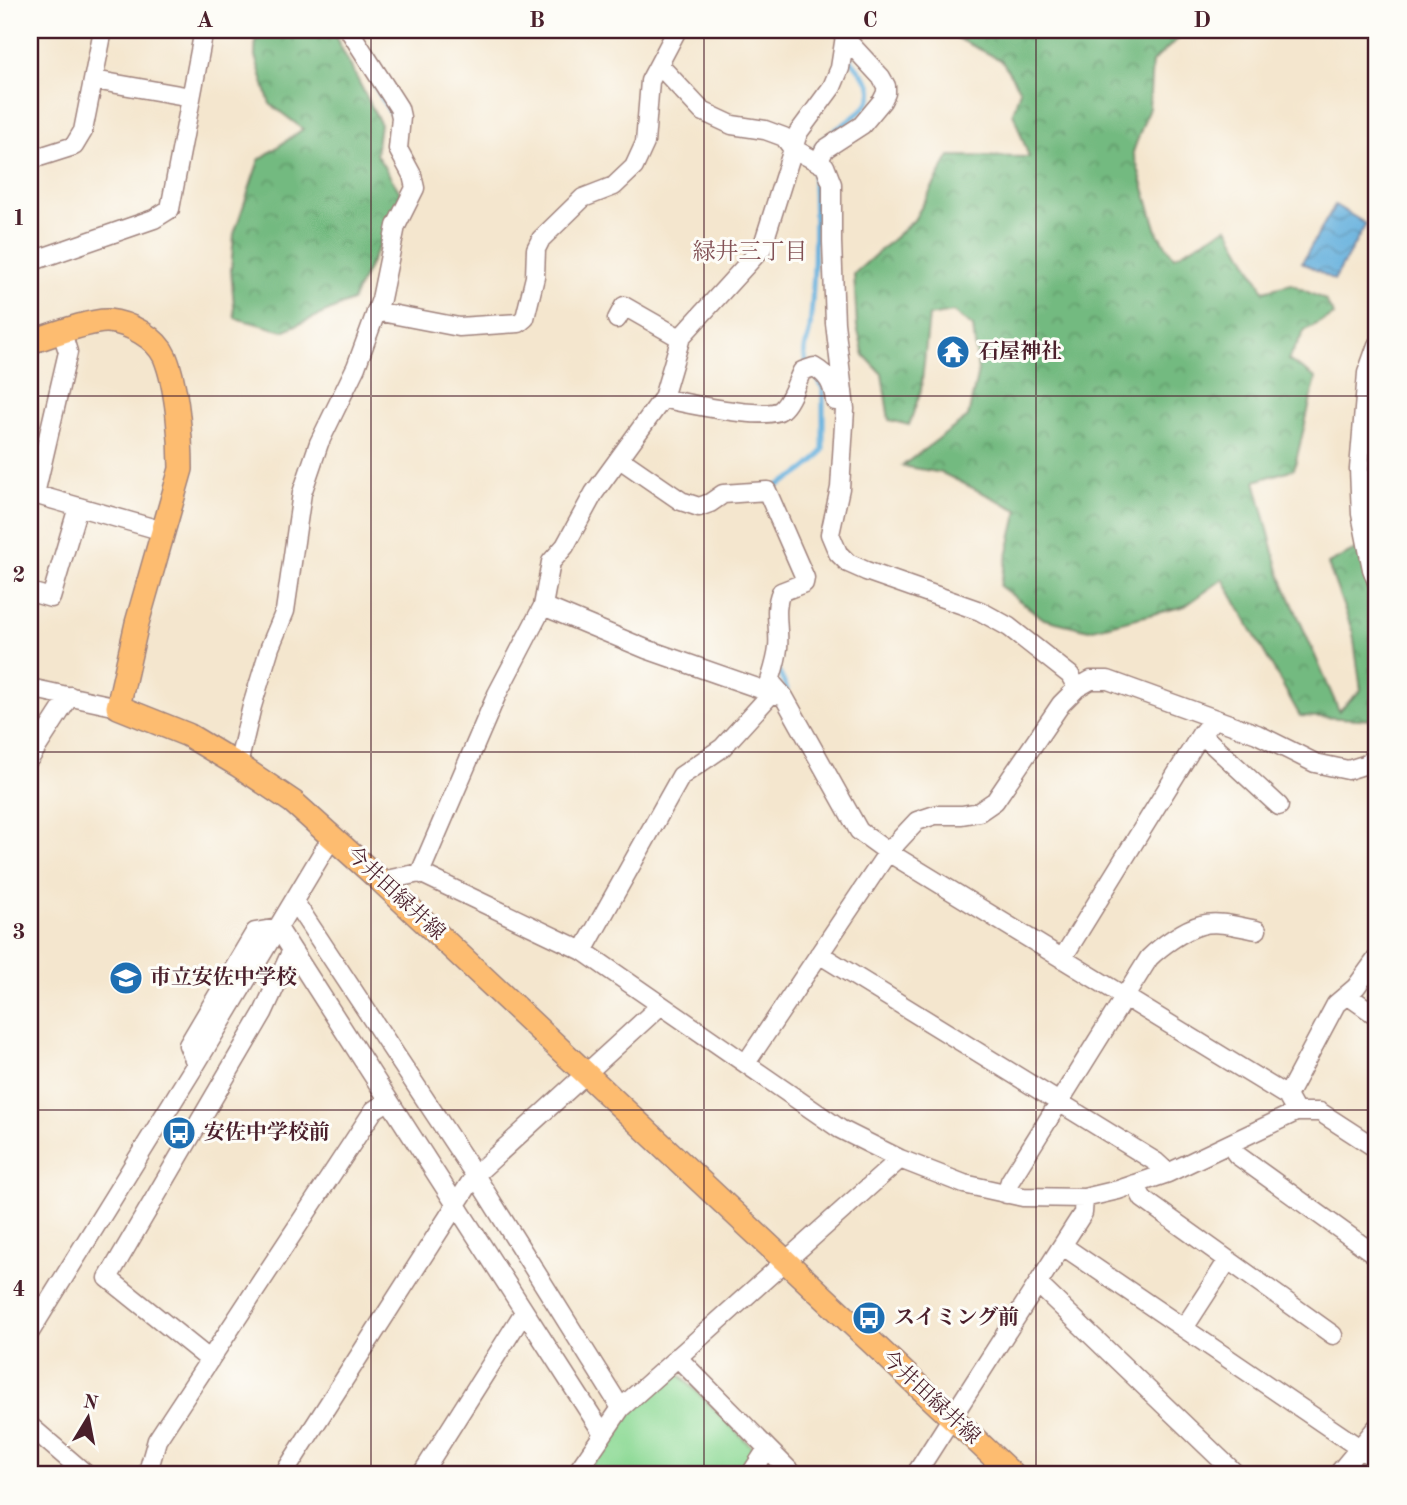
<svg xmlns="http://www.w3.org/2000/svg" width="1407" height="1505" font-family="'Old Standard TT','Noto Serif JP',serif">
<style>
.forest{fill:url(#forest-crowns);stroke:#5e6c56;stroke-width:2}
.park{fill:#8fda97;stroke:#6c7c61;stroke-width:2}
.water{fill:url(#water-waves);stroke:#586884;stroke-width:2}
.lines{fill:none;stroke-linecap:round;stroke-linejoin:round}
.stream{stroke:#65b0dd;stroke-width:5}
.minor-casing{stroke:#9f827c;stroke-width:21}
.major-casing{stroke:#9f827c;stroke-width:26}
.minor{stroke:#fff;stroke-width:18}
.major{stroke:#fdbc70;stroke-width:23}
.grid{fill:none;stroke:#4a1f2b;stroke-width:2;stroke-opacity:0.55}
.labels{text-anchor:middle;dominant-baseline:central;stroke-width:6;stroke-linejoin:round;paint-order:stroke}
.poi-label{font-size:21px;font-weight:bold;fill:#4a1f2b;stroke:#fdfcf7;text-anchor:start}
.street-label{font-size:21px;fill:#4a1f2b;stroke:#fdfcf7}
.neighbourhood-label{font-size:23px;fill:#835256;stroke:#fdfcf7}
.neatline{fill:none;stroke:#4a1f2b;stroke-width:2.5}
.grid-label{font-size:23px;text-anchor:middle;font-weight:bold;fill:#4a1f2b}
</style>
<defs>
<pattern id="forest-crowns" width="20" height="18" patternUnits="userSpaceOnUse" patternTransform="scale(1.75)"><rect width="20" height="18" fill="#73ba80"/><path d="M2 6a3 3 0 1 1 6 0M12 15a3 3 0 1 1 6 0" fill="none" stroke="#609769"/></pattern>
<pattern id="water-waves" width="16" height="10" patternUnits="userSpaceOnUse" patternTransform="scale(1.75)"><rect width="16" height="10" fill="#65b0dd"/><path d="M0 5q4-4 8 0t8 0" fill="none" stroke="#558fb3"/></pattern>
</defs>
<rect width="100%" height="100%" fill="#fdfcf7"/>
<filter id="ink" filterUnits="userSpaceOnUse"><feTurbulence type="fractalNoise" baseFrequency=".0143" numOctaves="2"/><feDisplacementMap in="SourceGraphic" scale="14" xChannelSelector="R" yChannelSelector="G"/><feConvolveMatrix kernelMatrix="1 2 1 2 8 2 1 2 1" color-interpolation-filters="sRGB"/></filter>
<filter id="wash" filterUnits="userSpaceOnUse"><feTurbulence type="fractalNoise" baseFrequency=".00686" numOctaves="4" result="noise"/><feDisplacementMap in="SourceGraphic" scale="28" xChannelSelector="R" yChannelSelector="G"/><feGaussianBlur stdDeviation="1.57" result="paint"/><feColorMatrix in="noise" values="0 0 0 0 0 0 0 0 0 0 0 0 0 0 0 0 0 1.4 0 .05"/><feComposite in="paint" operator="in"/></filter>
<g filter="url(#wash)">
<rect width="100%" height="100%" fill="#f4e6ce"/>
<path class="forest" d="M256,30H332L380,123L376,154L403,197L352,301L283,331L235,318L231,270L234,234L259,160L303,129L270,104L255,56Z
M945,30H1188L1152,62L1149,108L1133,152L1158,234L1174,257L1228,227L1264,291L1291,284L1325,300L1334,315L1305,330L1288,360L1316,378L1294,469L1255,481L1280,575L1339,711L1361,690L1353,633L1328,564L1377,539V720L1300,716L1223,579L1185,606L1089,630L1044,619L1000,586L1018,510L942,473L902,466L968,417L978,371L973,327L953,312L929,316L921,390L909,425L889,420L882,374L864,355L857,327L854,274L914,220L950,156L1029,157L1013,113L1020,90L1001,60L953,36Z"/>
<path class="park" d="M673,1375L681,1376L752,1447V1461L743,1475H585L625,1416Z"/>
<path class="water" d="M1335,205L1366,224L1334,280L1302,262Z"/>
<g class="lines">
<path class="stream" d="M375,86L393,117
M815,150C825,128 882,112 870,84L849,57
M807,365C801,351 808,342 810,328C815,273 816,218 813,163
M776,491L774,487C792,479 812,467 823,450V389L819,381
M778,670L787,689"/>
</g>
</g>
<g filter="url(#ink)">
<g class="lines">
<defs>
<path id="minor" d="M659,65L702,111L732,125L765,130L784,137L792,148L825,166L832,184V242L835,323L845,409L840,488L830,534L838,553L848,563L866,571L980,611L1009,627L1070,675L1077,688
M94,80L191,97
M30,160L74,146L83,131L103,30
M818,162L825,149L862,125L882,101L886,93V86L881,77L845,38
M30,262L154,219L170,209L204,30
M376,311L459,327L519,323L525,318L535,277L536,249L541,239L583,198L614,186L634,167L645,143L650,81L677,30
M617,319L624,306L680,338
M1377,345L1367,373L1359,469L1361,514L1372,569L1377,582
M663,398C683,403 768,421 781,410C791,402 796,383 802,371L814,367C828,375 833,384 835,401
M620,459L681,501L699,507L710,503L723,494L767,491L805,578L804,583L781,592C773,610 780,629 778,648C777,659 773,671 770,681L784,697L859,831L888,852L1287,1096L1296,1112
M30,493L163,531
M35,494L68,352L62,332
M30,592L51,598L78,507
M543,606L646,649L772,693
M30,688L118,707
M1201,734L1279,806
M30,758L70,696
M238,765L252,706L270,647L285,611L302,493L319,443L356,367L381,299L396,226L415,188L412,175L398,149L401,117L399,108L349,30
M420,873L497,694L543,606L551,562L565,546L594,493L663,398L681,337L762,248L798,133L832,87L840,68L846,30
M381,881L420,873L583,951L840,1129L900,1159L964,1184L1023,1197L1084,1198L1118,1190L1168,1173L1296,1112H1320L1377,1149
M294,901L475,1175L621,1408
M583,951L681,776L722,748L772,693L784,697
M819,954L1156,1162L1168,1173
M1062,959L1201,734L1214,719
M1347,995L1377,1016
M746,1063L888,852L917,821L935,815H962L979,812L995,801L1061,704L1077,688L1091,680H1108L1257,734L1315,763L1348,770L1367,764L1377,753
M196,1064L188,1045L255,932L278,928L602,1432
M1287,1096L1336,1004L1356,987L1377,958
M1229,1144L1237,1155L1377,1256
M1135,1184L1143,1199L1333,1335
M1006,1194L1010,1181L1149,958C1161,946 1185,929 1201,925C1218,920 1240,927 1257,930
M1063,1246L1377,1460
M1038,1284L1237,1475
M1184,1328L1228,1260
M30,1332L196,1064L332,837
M677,1357L794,1475
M210,1360L108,1278L263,1013L292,950
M30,1426L87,1475
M147,1475L157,1440L374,1110L388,1101
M283,1475L475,1175L661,1005
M421,1475L524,1312
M575,1475L621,1408L900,1159
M750,1475L767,1449
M915,1475L1083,1213L1084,1198
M1337,1475L1377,1427"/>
<path id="major" d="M30,342C49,336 90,320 108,321C129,323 156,337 165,357C177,386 181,438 181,469L137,623L118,707L188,735L238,765L293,802L381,881L1013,1475"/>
</defs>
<use href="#minor" class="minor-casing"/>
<use href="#major" class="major-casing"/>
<use href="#minor" class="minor"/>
<use href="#major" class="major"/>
</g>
</g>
<path class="grid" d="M371,30V1475M704,30V1475M1036,30V1475M30,396H1377M30,752H1377M30,1110H1377"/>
<defs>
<symbol id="temple-disc" viewBox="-11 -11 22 22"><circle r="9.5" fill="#1f6fb2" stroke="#fdfcf7"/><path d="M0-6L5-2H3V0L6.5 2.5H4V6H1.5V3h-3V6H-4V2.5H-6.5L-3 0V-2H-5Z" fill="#fff"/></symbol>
<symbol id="school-disc" viewBox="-11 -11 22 22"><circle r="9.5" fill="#1f6fb2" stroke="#fdfcf7"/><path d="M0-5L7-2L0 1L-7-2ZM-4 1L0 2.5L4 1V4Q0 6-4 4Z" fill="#fff"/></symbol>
<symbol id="bus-disc" viewBox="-11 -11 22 22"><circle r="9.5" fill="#1f6fb2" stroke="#fdfcf7"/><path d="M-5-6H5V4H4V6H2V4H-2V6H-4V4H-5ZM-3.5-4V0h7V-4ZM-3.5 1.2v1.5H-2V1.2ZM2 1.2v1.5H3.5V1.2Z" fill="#fff"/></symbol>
</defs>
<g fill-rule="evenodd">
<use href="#temple-disc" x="934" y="333" width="38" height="38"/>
<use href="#school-disc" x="107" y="959" width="38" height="38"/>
<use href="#bus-disc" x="160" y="1114" width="38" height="38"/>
<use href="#bus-disc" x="850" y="1299" width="38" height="38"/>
</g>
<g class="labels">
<g class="poi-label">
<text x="978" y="352">石屋神社</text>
<text x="150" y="978">市立安佐中学校</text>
<text x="204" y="1133">安佐中学校前</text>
<text x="894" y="1318">スイミング前</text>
</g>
<g class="street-label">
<text transform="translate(395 894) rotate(43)">今井田緑井線</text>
<text transform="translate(930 1398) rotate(43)">今井田緑井線</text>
</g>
<g class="neighbourhood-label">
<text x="750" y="252">緑井三丁目</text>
</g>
</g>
<rect width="1407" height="1505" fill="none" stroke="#fdfcf7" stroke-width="77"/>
<g transform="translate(88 1418) rotate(10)" stroke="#fdfcf7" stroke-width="5" paint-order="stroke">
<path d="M0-5L12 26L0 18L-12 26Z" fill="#4a1f2b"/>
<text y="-10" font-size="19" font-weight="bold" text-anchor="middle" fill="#4a1f2b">N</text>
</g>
<rect x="38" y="38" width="1330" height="1428" class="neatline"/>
<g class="grid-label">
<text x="205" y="27">A</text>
<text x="537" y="27">B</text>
<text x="870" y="27">C</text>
<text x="1202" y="27">D</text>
<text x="19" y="225">1</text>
<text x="19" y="582">2</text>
<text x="19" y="939">3</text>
<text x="19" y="1296">4</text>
</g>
</svg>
